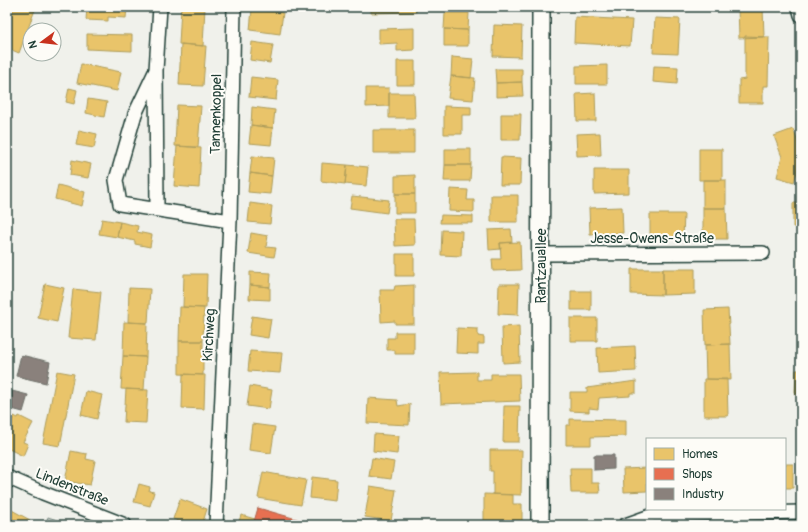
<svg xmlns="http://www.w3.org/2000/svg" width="808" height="532" font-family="Pangolin,sans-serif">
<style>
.green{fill:#cdd3cd;stroke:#768880}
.homes{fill:#e9c46a;stroke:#ac9c5a}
.shops{fill:#e76f51;stroke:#ab6048}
.industry{fill:#8a817c;stroke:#6a6d66}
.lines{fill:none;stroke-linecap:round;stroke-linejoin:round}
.minor-casing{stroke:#1f3d34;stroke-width:16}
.major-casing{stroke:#1f3d34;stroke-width:20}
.minor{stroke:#fdfcf7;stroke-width:13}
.major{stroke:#fdfcf7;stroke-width:17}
.labels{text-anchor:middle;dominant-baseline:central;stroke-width:4;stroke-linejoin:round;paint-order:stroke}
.street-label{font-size:14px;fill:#1f3d34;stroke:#fdfcf7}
</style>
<rect width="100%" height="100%" fill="#f0f1eb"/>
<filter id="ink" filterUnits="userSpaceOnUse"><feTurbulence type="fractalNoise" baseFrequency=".025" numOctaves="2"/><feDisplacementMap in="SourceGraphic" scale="8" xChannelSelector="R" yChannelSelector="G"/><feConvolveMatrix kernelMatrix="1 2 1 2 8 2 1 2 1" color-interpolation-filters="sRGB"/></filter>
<g filter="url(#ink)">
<path class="green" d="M48,517L72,525H45Z"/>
<path class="homes" d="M10,7H36L19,53L7,48V14Z
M87,7H127L126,18L108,17V21L86,20Z
M181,7H205L203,46L179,44Z
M371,7H416V12L371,13Z
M502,7H522L523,10H502Z
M738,7H763L764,37L739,38Z
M252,9L283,13L280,34L250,30Z
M445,13H469L468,30L444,29Z
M575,17L632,20L630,46L574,43Z
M655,18L680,19L678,54L653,53Z
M494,25L522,26L521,57L493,56Z
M414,28V50L397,51V43L379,44V29Z
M444,29L468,30V46H444Z
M87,34L132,35V51L87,49Z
M745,36L769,37L768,86H763V103H739V80L745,79Z
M252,42L273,45L270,63L250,60Z
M181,44L206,46L203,86L179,85Z
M452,57L473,59L471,78L451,76Z
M397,61H415V85H397Z
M81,64L121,72L117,91L77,83Z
M607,65V84H576V66Z
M654,66L678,67L677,84L653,82Z
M495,69H522V82L496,83Z
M451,76L475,78L473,100L448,98Z
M251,77L278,80L276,100L249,97Z
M522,82L523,96L496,97V83Z
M69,88L77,90L74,104L66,102Z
M366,88H389V106L366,107Z
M389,93H414L415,118H389Z
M595,93L596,121H577L576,94Z
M88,99L107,102L104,117L86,113Z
M177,105L201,106L198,147L175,146Z
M444,106L471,107V115H462V134H444Z
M252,107L275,110L273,128L251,125Z
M501,114H521L520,140H501Z
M251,125L273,128L271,145L249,143Z
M793,129L799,145H801V165H799L794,182L777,177L782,157L774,136Z
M79,130L97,134L94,148L76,145Z
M373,130H414V153H373Z
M600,133L601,155L577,156L576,134Z
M177,146L201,148L199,188L174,186Z
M445,149H471V165H445Z
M699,149H722V180H699Z
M252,156L274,158L272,176L250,173Z
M501,157L521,158L520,185H500Z
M72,160L91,164L88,178L70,175Z
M322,163L347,165L345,184L321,181Z
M347,165L368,167L366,186L345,184Z
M445,165H471L470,181H444Z
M594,170H629V193L594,194Z
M250,173L272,176L270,194L248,192Z
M415,175V194H395V176Z
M703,180H726V208H703Z
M58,185L85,192L82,206L55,199Z
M450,189L468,190L467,200H474V212L449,211Z
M395,194H415V213H395Z
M491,195H518V222H491Z
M352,196L389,200L387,213L350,208Z
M250,203L272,206L270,224L248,222Z
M793,203H801V267H799V227H793Z
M622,207L623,233L590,234L589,208Z
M703,208H726L727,239H703Z
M650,214H684L683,238L650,237Z
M441,215L473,216V223H440Z
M102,219L120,222L117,237L99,234Z
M394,219H414L415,245L395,246Z
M120,222L138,226L137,232L152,235L150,247L135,244V241L117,237Z
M511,229L512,242L500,243L501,249L489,250L488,230Z
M442,230L462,231L461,256L441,255Z
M251,233L268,236L266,247L276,248L274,257L248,253Z
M520,242L521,270L493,271L492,259H501L500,243Z
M396,254H414V276H396Z
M631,269H663V295L631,294Z
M663,269H695V294L663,295Z
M250,272L271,273L270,287L250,285Z
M184,274H207L206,308L183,307Z
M45,284L64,288L57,322L38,318Z
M499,284H519L518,315L498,314Z
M250,285L270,287V300L249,299Z
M414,285V324H395V321L381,322L380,290H394L395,286Z
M129,288L150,289L148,323L128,322Z
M73,289L101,292L96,340L68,338Z
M571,291H591V310H571Z
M180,307L204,308L203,341H179Z
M728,309L730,344L705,345L704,310Z
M252,316L271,319L268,338L249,335Z
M570,318H597V341H570Z
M124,322L147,323L146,357L123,356Z
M519,326L520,362L503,363L502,327Z
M457,328L478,329V336L484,337V344H478V354L456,353Z
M395,332H414V354H395V350H387V338H395Z
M179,341H203V375L179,374Z
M730,344L731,380L706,379L705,345Z
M635,346L636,371L598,373L597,348Z
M250,351L282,353L280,373L248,371Z
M123,356L146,357L144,390L121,389Z
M796,370H801V394H795Z
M57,371L74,374L60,446L43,443Z
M477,372V380H491V374H519L520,401L441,404L440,373Z
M183,374L205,375L204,409L182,408Z
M704,379H727L728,416H704Z
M636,381V393H630V396L599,398L598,409L589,408V412L570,411V392H587V388Z
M250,386L272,390L269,409L247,406Z
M126,389L148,390L146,423L124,422Z
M86,391L102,395L97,419L81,415Z
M368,398L397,400L398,406L410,404L409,425L367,423Z
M504,406H520L519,442H503Z
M14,416L18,418L19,416L33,423L23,442L28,444L23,456L7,448V430Z
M570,419L626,420V436L591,437V445H566V425H570Z
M252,424L275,427L271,453L249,450Z
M374,434L399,436L397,454L373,451Z
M490,450H522L521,495L493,494V471H490Z
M71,451L87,454L86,459L95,461L90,485L65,481Z
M372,458L394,462L391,479L369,476Z
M785,464H793V488H785Z
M570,468H591V483H599L600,493H571Z
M647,468V491L624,492L623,469Z
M263,472L306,480L301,505L258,498Z
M312,477L337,480L335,501L310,498Z
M139,484L150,487L149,491L154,492L150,506L134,502Z
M370,486L396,490L391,521L365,517Z
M484,494L513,495V504H522V525H484Z
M180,499L207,509L202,525H190L173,519Z
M8,508L30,520L27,525H7Z
M241,515L255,519L253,525H238Z"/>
<path class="shops" d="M258,508L300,520L298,525H253Z"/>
<path class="industry" d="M21,355L50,362L46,383L16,376Z
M12,391L28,395L23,412L8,408Z
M594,455H614V469L594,470Z"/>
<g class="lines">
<defs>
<path id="minor" d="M799,7L801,15
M156,70L135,114L116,180L120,204L230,221L216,525
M157,208L156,70L160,7
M230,221L234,7
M541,254L763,253
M7,477L43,493L125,525
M625,525L653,515L801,512"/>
<path id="major" d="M540,525L541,7"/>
</defs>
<use href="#minor" class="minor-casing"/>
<use href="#major" class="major-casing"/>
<use href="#minor" class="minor"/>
<use href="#major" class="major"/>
</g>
</g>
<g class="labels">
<g class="street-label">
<text transform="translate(216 114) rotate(-89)">Tannenkoppel</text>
<text x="652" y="238">Jesse-Owens-Straße</text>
<text transform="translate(541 266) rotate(-90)">Rantzauallee</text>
<text transform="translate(209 335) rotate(-87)">Kirchweg</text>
<text transform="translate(72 487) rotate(22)">Lindenstraße</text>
</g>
</g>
<rect width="808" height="532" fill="none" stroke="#fdfcf7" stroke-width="24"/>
<rect x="12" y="12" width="784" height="508" fill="none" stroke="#1f3d34" stroke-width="1.5" filter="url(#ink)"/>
<rect x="646" y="438" width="140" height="72" fill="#fdfcf7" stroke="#a4b0a9"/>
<rect x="654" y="448" width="20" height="12" fill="#e9c46a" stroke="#a4b0a9"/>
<text x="682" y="458" font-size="12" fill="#1f3d34">Homes</text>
<rect x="654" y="468" width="20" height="12" fill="#e76f51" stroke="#a4b0a9"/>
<text x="682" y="478" font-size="12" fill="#1f3d34">Shops</text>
<rect x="654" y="488" width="20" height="12" fill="#8a817c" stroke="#a4b0a9"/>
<text x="682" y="498" font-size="12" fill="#1f3d34">Industry</text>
<g transform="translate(42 42) rotate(255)"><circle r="19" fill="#fdfcf7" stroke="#a4b0a9"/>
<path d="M0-3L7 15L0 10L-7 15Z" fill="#c8321e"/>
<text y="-6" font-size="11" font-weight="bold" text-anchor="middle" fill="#1f3d34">N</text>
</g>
</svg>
